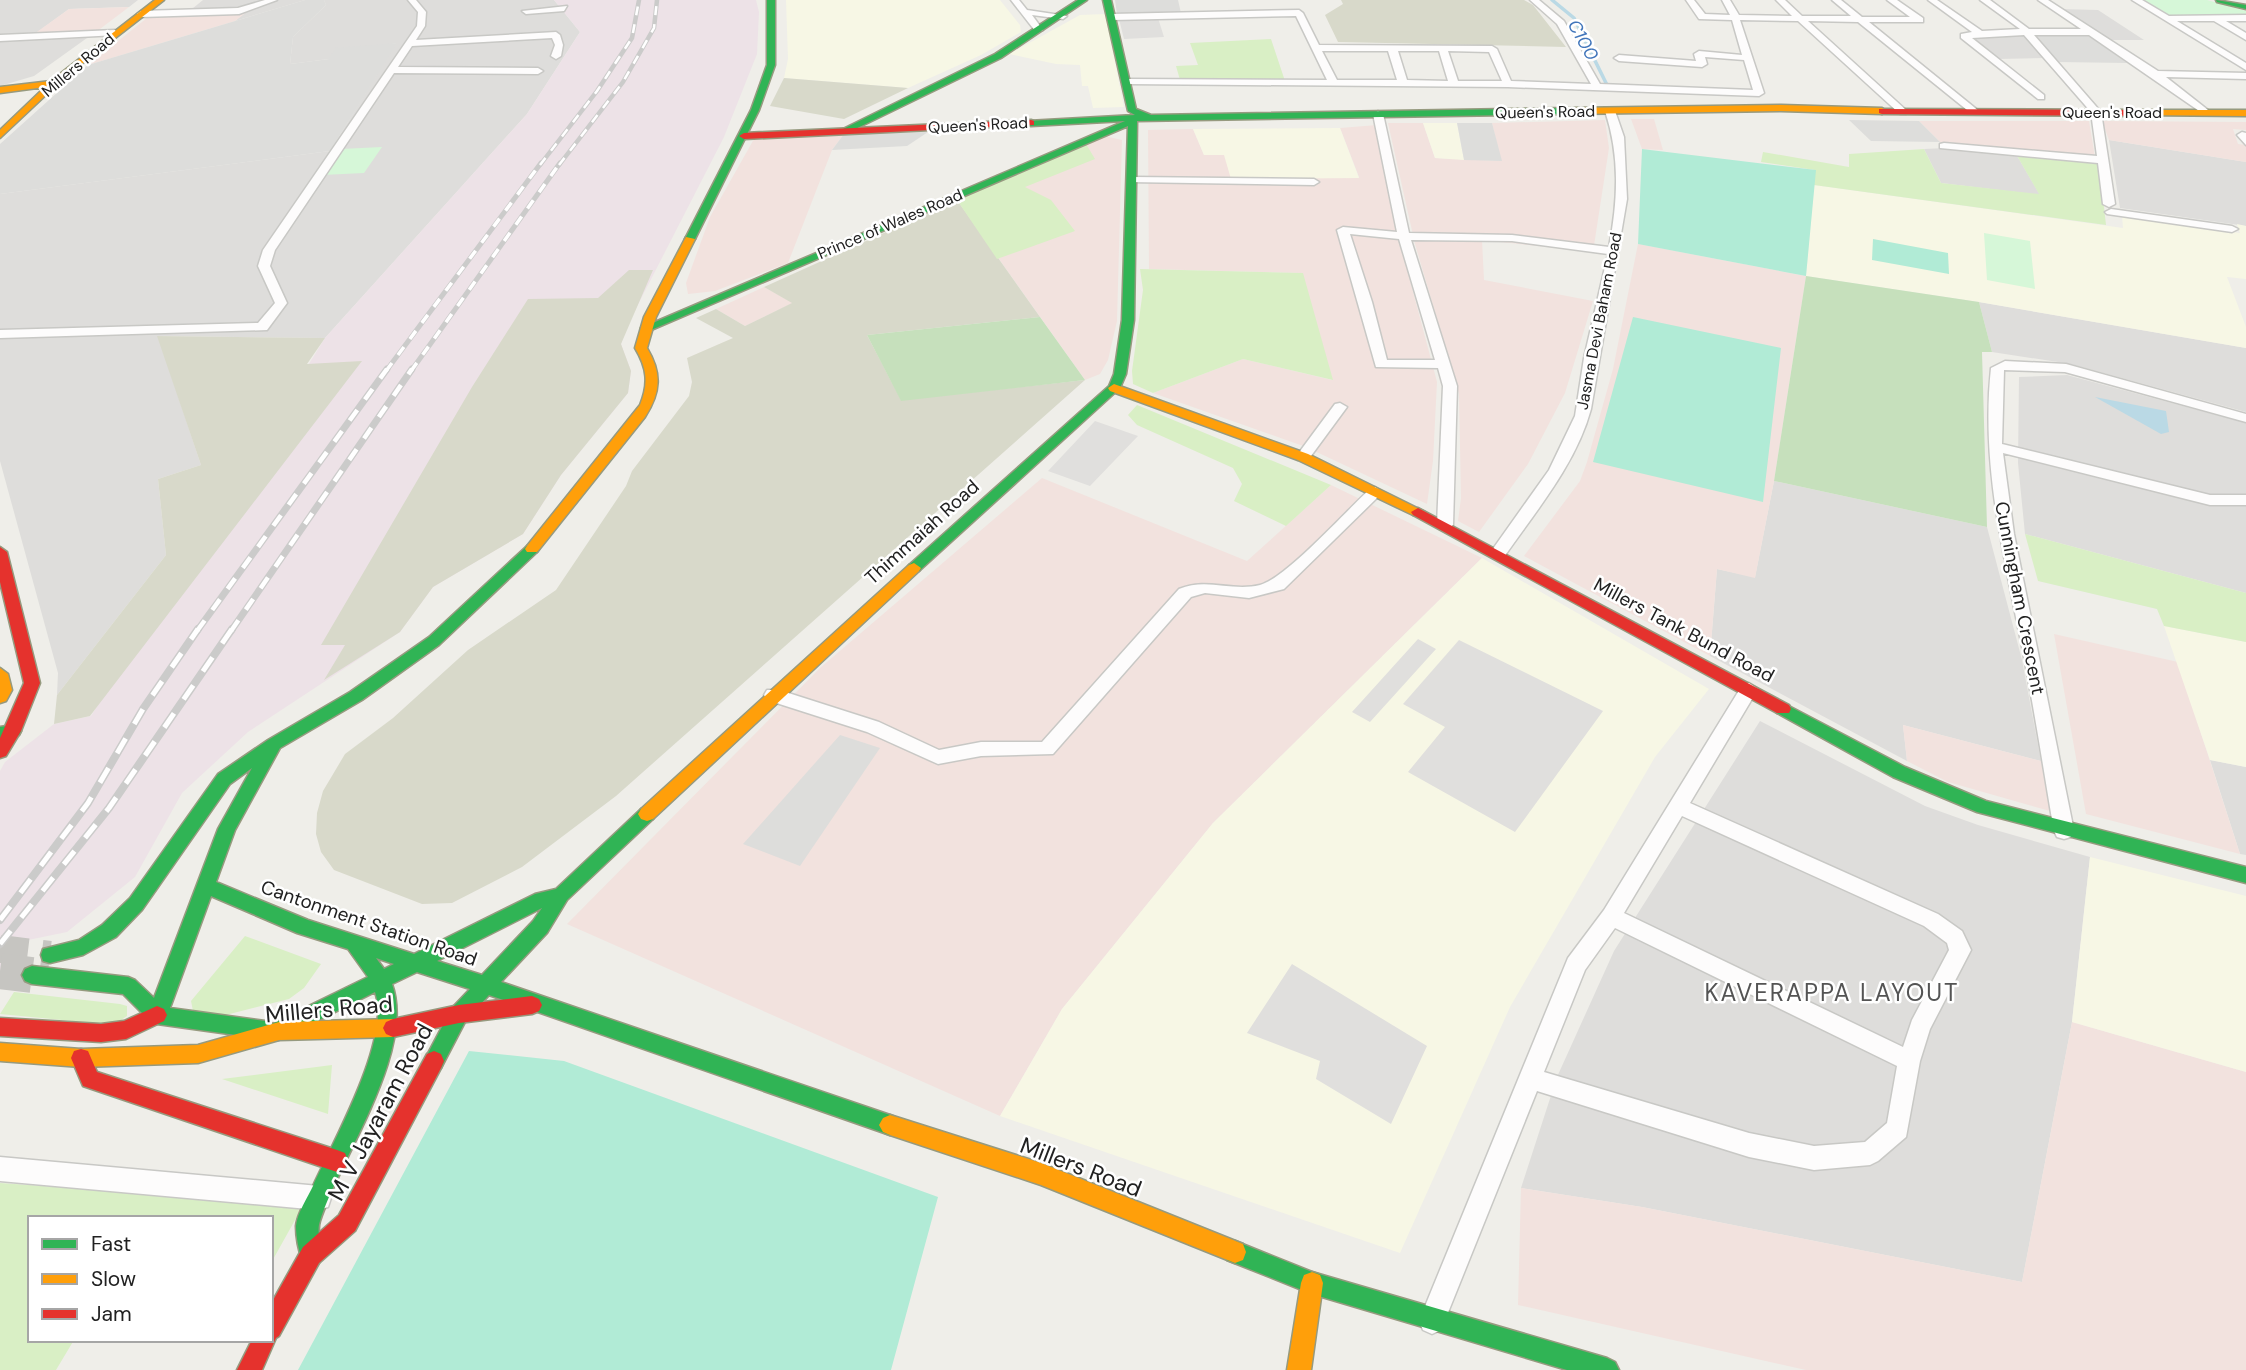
<svg xmlns="http://www.w3.org/2000/svg" width="2246" height="1370" font-family="'DM Sans',sans-serif">
<style>
.residential{fill:#dedddb}
.commercial{fill:#f2e2de}
.industrial{fill:#ede2e7}
.education{fill:#f7f7e5}
.religious{fill:#dddddb}
.construction{fill:#d8d9ca}
.grass{fill:#d9efc5}
.forest{fill:#c6e0bc}
.park{fill:#d6f7d8}
.pitch{fill:#b1ebd6}
.parking{fill:#e0dfdd}
.water{fill:#bad9e5}
.lines{fill:none;stroke-linecap:round;stroke-linejoin:round}
.stream{stroke:#bad9e5;stroke-width:3.5}
.secondary-tunnel-far1{stroke:#c6c5c1;stroke-width:28;stroke-dasharray:28 14;stroke-linecap:butt}
.secondary-tunnel{stroke:#c6c5c1;stroke-width:36;stroke-dasharray:36 18;stroke-linecap:butt}
.street-casing{stroke:#c8c8c5;stroke-width:3}
.fast-casing{stroke:#969a7f;stroke-width:3}
.slow-casing{stroke:#969a7f;stroke-width:3}
.jam-casing{stroke:#969a7f;stroke-width:3}
.street{fill:#fdfcfc;fill-rule:evenodd}
.fast{fill:#30b455;fill-rule:evenodd}
.slow{fill:#ff9f0a;fill-rule:evenodd}
.jam{fill:#e5322d;fill-rule:evenodd}
.rail-far3-casing{stroke:#cbcbca;stroke-width:4.5}
.rail-far2-casing{stroke:#cbcbca;stroke-width:5}
.rail-far1-casing{stroke:#cbcbca;stroke-width:7}
.rail-casing{stroke:#cbcbca;stroke-width:8}
.rail-far3{stroke:#fff;stroke-width:2.5;stroke-dasharray:9;stroke-linecap:butt}
.rail-far2{stroke:#fff;stroke-width:3.5;stroke-dasharray:10;stroke-linecap:butt}
.rail-far1{stroke:#fff;stroke-width:4.5;stroke-dasharray:13;stroke-linecap:butt}
.rail{stroke:#fff;stroke-width:5;stroke-dasharray:17;stroke-linecap:butt}
.labels{text-anchor:middle;dominant-baseline:central;stroke-width:5;stroke-linejoin:round;paint-order:stroke}
.far-street-label{font-size:16px;fill:#212121;stroke:#fff}
.far-water-label{font-size:18px;font-style:italic;fill:#4276bb;stroke:#fff}
.street-label{font-size:19px;fill:#212121;stroke:#fff}
.near-street-label{font-size:23px;fill:#212121;stroke:#fff}
.near-neighbourhood-label{font-size:24px;letter-spacing:2px;fill:#545454;stroke:#fff}
</style>
<rect width="100%" height="100%" fill="#efeee9"/>
<path class="residential" d="M0,0H138L129,7L69,9L28,39L87,38L34,76L0,86Z
M203,0H305L235,21L246,12L187,13Z
M324,0H554L580,32L527,114L325,338L158,336L201,465L158,479L166,555L57,695L58,673L0,461V194L330,151L396,43L329,59L290,64L293,37L326,5Z
M2060,9L2098,10L2144,40H2103Z
M2023,34L2045,58L1998,59L1969,37Z
M2109,140L2246,162V226L2120,208Z
M1946,148L2016,154L2040,195L1941,183L1924,149Z
M1979,302L2246,348V412L2071,364L1992,352Z
M2067,375L2246,423V593L2025,534L2018,463L2019,377Z
M1774,481L1987,527L2022,660L2041,761L1903,725L1907,761L1710,656L1717,569L1755,577Z
M1760,721L1925,806L1978,825L2090,857L2072,1022L2022,1282L1642,1207L1521,1188L1557,1077L1614,951Z
M2210,760L2246,767V855L2240,854Z"/>
<path class="commercial" d="M129,7L96,32L34,34L69,9Z
M248,11L235,21L88,65L152,14Z
M1631,119H1654L1663,150L1642,149Z
M1605,120L1609,148L1593,252L1482,240L1484,280L1593,301L1565,393L1528,464L1479,532L1458,521L1461,498L1459,394L1415,244L1388,123H1423L1435,158L1501,161L1492,123Z
M1919,121H2089L2095,157L1942,144Z
M2102,121L2246,122V130L2233,129L2238,144L2246,145V162L2109,140Z
M1377,125L1398,235L1437,382L1433,461L1427,504L1306,447L1153,393L1243,359L1332,380L1302,273L1149,269L1148,130L1193,129L1204,155L1224,154L1359,177L1340,128Z
M844,134L832,150L788,263L715,291L688,294L686,283L710,217L754,139Z
M1104,136L1122,140L1117,321L1108,360L1100,374L1085,380L957,200Z
M1638,244L1806,276L1774,481L1755,578L1717,569L1710,656L1524,556L1580,481L1587,462L1613,369Z
M764,287L793,303L745,326L716,309Z
M1042,478L1247,561L1331,485L1482,558L1213,823L1062,1009L1000,1116L567,924L820,668Z
M2054,634L2178,662L2240,854L2086,814Z
M1903,725L2041,761L2050,811L1948,782L1907,761Z
M2072,1022L2246,1072V1370H1806L1518,1305L1521,1188L1642,1207L2022,1282Z"/>
<path class="industrial" d="M554,0H756L759,12L757,54L724,137L626,328L621,344L631,371L628,393L561,475L523,534L433,587L400,632L248,732L182,793L135,877L67,932L28,940L0,976V771L5,762L54,724L91,716L325,338L527,114L580,32Z"/>
<path class="education" d="M786,0H1000L1020,25L1021,32L981,55L908,88L784,78L788,59Z
M1105,14L1124,107L1093,108L1088,86H1082L1080,65L1056,64L1009,54L1080,15Z
M1423,123H1457L1464,160L1435,158Z
M1340,128L1359,178L1231,179L1224,155H1204L1193,129Z
M1814,185L2123,228L2122,216L2240,233L2237,224L2246,226V279L2227,277L2246,327V348L1979,302L1806,276Z
M1482,558L1709,689L1655,757L1510,1007L1400,1253L1000,1116L1062,1009L1213,823Z
M2164,626L2246,642V767L2210,760Z
M2090,857L2246,896V1072L2072,1022Z"/>
<path class="religious" d="M305,0H324L326,5L293,37L290,64L329,59L335,48L397,43L330,151L0,194V144L88,65Z
M1115,0H1178L1181,13L1117,14Z
M2034,34L2088,35L2127,63L2058,62Z
M1849,120L1919,121L1940,142L1871,141Z
M1457,123H1492L1502,161L1464,160Z
M928,132L907,146L832,150L844,134Z
M840,735L880,748L800,866L743,844Z"/>
<path class="construction" d="M1341,0H1524L1533,5L1566,47L1338,42L1325,15L1343,4Z
M784,78L908,88L844,119L770,106Z
M957,200L1040,317L867,335L901,400L1085,380L616,796L522,867L452,903L422,904L334,870L321,852L316,834L317,813L323,791L345,754L393,718L468,650L556,590L626,486L632,471L689,396L692,382L687,358L733,338L696,318L716,309L745,326L792,303L764,287Z
M629,270H653L621,344L631,371L628,393L561,475L523,534L433,587L400,632L324,680L345,645H321L472,387L528,299L598,298Z
M157,336L325,338L307,364L362,361L90,716L54,724L57,695L166,555L158,479L201,465Z"/>
<path class="grass" d="M1271,39L1285,81L1180,80L1176,66L1198,65L1190,43Z
M1086,144L1095,159L1025,187L1051,200L1075,231L997,259L957,200Z
M1924,149L1941,183L2039,194L2016,154L2099,162L2106,225L1814,185L1815,170L1761,162L1763,152L1849,167V154Z
M1140,269L1303,273L1333,380L1243,359L1153,393L1133,384L1132,371L1143,290Z
M1137,405L1331,485L1286,526L1234,501L1242,484L1233,468L1137,425L1128,415Z
M2025,534L2246,593V642L2164,626L2157,609L2038,581Z
M245,936L321,964L304,988L289,999L218,1017L193,1011L191,1001Z
M14,992L120,1004L127,1006V1016L114,1025L0,1014Z
M332,1065L328,1114L222,1079Z
M0,1183L304,1204L271,1263V1218H30V1340H74L56,1370H0Z"/>
<path class="forest" d="M1806,276L1979,302L1992,352H1982L1987,527L1774,481Z
M1040,317L1085,380L901,401L867,335Z"/>
<path class="park" d="M2142,0H2207L2246,11V16H2167Z
M382,147L364,173L322,175L341,149Z
M1984,233L2030,241L2035,289L1987,280Z"/>
<path class="pitch" d="M1642,149L1816,170L1806,276L1638,244Z
M1873,239L1948,253L1949,274L1872,260Z
M1633,317L1781,348L1763,502L1593,462Z
M469,1051L564,1061L938,1197L891,1370H298Z"/>
<path class="parking" d="M1158,18L1164,37L1124,39L1119,19Z
M1095,421L1138,436L1090,486L1048,471Z
M1418,639L1436,649L1370,722L1352,712Z
M1459,640L1603,711L1515,832L1408,772L1445,727L1403,704Z
M1292,964L1427,1046L1391,1124L1316,1079L1320,1061L1247,1033Z"/>
<path class="water" d="M2095,397L2166,411L2169,432L2161,434Z"/>
<g class="lines">
<path class="stream" d="M1552,0L1574,18L1607,85"/>
<path class="secondary-tunnel-far1" d="M0,949L50,955"/>
<path class="secondary-tunnel" d="M0,971L32,975"/>
<defs>
<path id="street" d="M265,0H277L239,14L141,17L137,14L141,11L238,8Z
M408,0H416L426,12L425,26L416,40L556,32L560,35L563,45L561,56L556,59L551,56L555,45L552,38L412,46L398,67L538,68L543,71L538,74L394,73L275,250L270,266L287,303L267,330L0,338V330L258,323L275,303L258,266L263,250L417,26L418,12Z
M1011,0H1019L1027,10L1067,16L1063,19L1032,15L1043,30L1036,32Z
M1530,0H1539L1564,21L1600,84L1753,90L1744,60L1705,57L1707,64L1702,67L1619,61L1614,58L1619,55L1696,61L1694,54L1699,51L1742,55L1732,20L1699,19L1686,0H1694L1705,14L1730,15L1722,0H1730L1739,15L1792,16L1776,0H1785L1802,16H1851L1832,0H1841L1862,17H1910L1887,0H1897L1923,18V22H1869L1980,112L1972,114L1858,22L1808,21L1906,110V114H1900L1798,21L1740,20L1764,93L1759,96L1508,87L1128,84L1125,83V79L1327,80L1296,16L1112,20L1108,17L1112,14L1299,10L1303,13L1319,45L1492,46L1497,49L1511,81L1591,84L1557,24ZM1322,51H1388L1397,80H1337ZM1398,51H1439L1448,81L1407,80ZM1448,51L1489,52L1502,81H1458Z
M1928,0H1937L1982,31L2020,29L1980,0H1990L2029,29H2081L2038,0H2048L2158,71L2246,73V79L2166,77L2208,110L2210,112L2205,115L2089,35H2034L2101,112L2115,204L2109,207L2103,204L2098,163L1940,148V144L1944,143L2097,156L2091,112L2024,35L1972,38L2044,95V99H2038L1961,38V34L1972,32Z
M2132,0H2142L2169,16L2246,15V21H2226L2246,33V40L2214,21H2177L2246,63V70Z
M567,6L564,11L526,14L522,11Z
M115,30L118,35L0,41V35Z
M1610,108L1615,111L1624,137L1627,199L1591,409C1576,464 1536,511 1504,557L1498,558L1490,553L1549,470L1575,416L1584,358L1608,254L1512,241L1411,240L1457,386L1453,525L1445,530L1437,525L1443,386L1438,368L1376,367L1337,230L1343,227L1397,232L1373,114L1378,111L1383,114L1409,233L1512,235L1609,247C1618,200 1620,156 1605,111ZM1350,234L1399,239L1435,360H1387L1372,302Z
M2242,132L2246,133V145L2237,135Z
M1133,177L1314,179L1319,182L1314,185L1129,182V178Z
M2111,209L2232,226L2238,229L2232,232L2107,214L2105,212Z
M2005,361L2066,364L2246,414V422L2065,372L2004,370L2002,444L2210,495H2246V505H2210L2003,453L2014,534L2074,831L2071,837L2064,839L2057,837L2054,831C2043,766 2033,701 2020,637C2002,547 1981,460 1991,368Z
M1340,403L1347,407L1308,460H1298V454L1335,404Z
M1375,487L1382,492L1380,495L1284,589L1249,598L1205,593L1191,597L1053,754L981,756L938,764L867,732L767,700L764,695L767,690H779L879,722L939,750L981,742H1042L1179,589C1207,577 1231,592 1260,585C1285,579 1347,510 1370,489Z
M1749,683L1758,689L1690,803L1938,914L1962,931L1971,950L1930,1029L1920,1061L1906,1137L1878,1161L1870,1165L1814,1170L1749,1157L1537,1091L1441,1330L1432,1334L1423,1330L1419,1321L1568,958L1604,910L1743,684ZM1682,816L1924,926L1947,943L1949,950L1912,1020L1903,1047L1624,913ZM1615,928L1897,1066L1887,1123L1865,1142L1814,1146L1749,1133L1544,1072L1585,970Z
M0,1157L319,1186L328,1189L331,1198L328,1207L319,1210L0,1181Z"/>
<path id="fast" d="M767,0H775V65L759,110L695,239L686,241L685,239L751,110L767,65Z
M1078,0H1087L1001,58L847,133L839,131L995,54Z
M1103,0H1111L1136,109L1151,115L1571,108L1575,111L1571,114L1137,121L1134,320L1126,374L1120,388L919,571H909L907,568L909,565L1109,386L1114,374L1122,320L1128,126L651,330L641,328L1125,121L1031,126L1028,125V121L1135,115L1128,111Z
M2216,0L2246,5V9L2217,2Z
M532,544L537,546L539,549L537,552L439,645L362,700L280,748L235,830L216,882L308,920L414,954L535,894L556,889L641,809L647,807L653,809L656,814L653,819L567,900L547,933L501,982L890,1115L897,1118L901,1125L897,1132L890,1135L489,995L466,1020L441,1068L434,1071L427,1068L424,1061L452,1008L470,989L417,972L392,984C416,1051 341,1156 320,1221C315,1235 325,1249 319,1263L311,1266L303,1263C299,1252 296,1237 296,1226C297,1213 308,1197 313,1186C333,1142 392,1038 375,992L279,1040L272,1037L265,1039L157,1024L150,1021L123,994L32,984L25,981L22,975L25,969L32,966L128,977L135,980L154,998L218,829L252,768L230,784L142,910L116,937L83,955L50,963L43,961L41,955L43,949L79,940L102,925L130,898L218,774L268,740L350,692L429,637L527,546ZM211,896L297,933L348,949L368,977L272,1024L265,1021L170,1008ZM542,908L533,921L482,975L437,961ZM376,958L394,964L384,969Z
M1783,703L1905,767L1986,801L2246,867V883L1977,812L1893,777L1777,713L1775,709L1777,705Z
M13,725L19,727L21,731L19,735L0,739V727Z
M1235,1241L1312,1272L1607,1358L1615,1362L1619,1370H1567L1312,1294L1227,1260L1224,1252L1227,1244Z"/>
<path id="slow" d="M155,0H164L65,77L0,138V130L45,87L0,93V87L51,81Z
M1781,105L1882,108L1886,111L1882,114L1781,111L1571,114L1567,111L1571,108Z
M2142,110H2246V116L2139,115L2138,113Z
M686,237L695,239L656,317L647,348C662,373 661,392 645,417L537,552H527L525,549L527,546L640,405C649,383 647,368 635,348L644,317Z
M1114,384L1308,454L1425,512L1418,516L1413,515L1298,460L1110,391L1108,388Z
M914,563L921,568L919,571L653,819L647,821L641,819L638,814L641,809L909,565Z
M0,668L8,674L12,690L6,701L0,703Z
M393,1019L400,1022L403,1028L400,1034L393,1037L279,1040L198,1063L81,1067L0,1061V1043L81,1049L198,1045L279,1022Z
M890,1115L1041,1163L1243,1244L1246,1252L1243,1260L1235,1263L1041,1185L890,1135L883,1132L879,1125L883,1118Z
M1312,1272L1320,1275L1323,1283L1311,1370H1287L1301,1283L1304,1275Z"/>
<path id="jam" d="M1879,109L2142,110L2146,113L2142,116L1882,114L1879,113Z
M1031,120L1034,121V125L744,139L739,136L744,133Z
M1418,508L1789,705L1791,709L1789,713H1777L1413,515L1411,512Z
M0,547L7,552L40,683L21,731L6,756L0,758V738L24,683L0,582Z
M532,996L539,999L542,1005L539,1011L532,1014L459,1023L393,1037L386,1034L383,1028L386,1022L393,1019L459,1005Z
M157,1006L164,1009L167,1015L164,1021L126,1039L101,1042L0,1036V1018L101,1024L124,1021Z
M81,1049L88,1051L97,1072L337,1150L345,1153L348,1161L345,1169L337,1172L83,1086L71,1058L74,1051Z
M434,1051L441,1054L444,1061L441,1068L355,1231L319,1263L279,1336L276,1338L262,1370H237L252,1340H271V1304L303,1247L339,1215L427,1054Z"/>
</defs>
<use href="#street" class="street-casing"/>
<use href="#fast" class="fast-casing"/>
<use href="#slow" class="slow-casing"/>
<use href="#jam" class="jam-casing"/>
<use href="#street" class="street"/>
<use href="#fast" class="fast"/>
<use href="#slow" class="slow"/>
<use href="#jam" class="jam"/>
<defs>
<path id="rail-far3" d="M540,165L597,91L632,38L639,0
M559,165L623,82L654,28L657,0"/>
<path id="rail-far2" d="M386,371L541,163
M411,371L560,163"/>
<path id="rail-far1" d="M197,631L387,369
M231,631L412,369"/>
<path id="rail" d="M0,920L88,803L143,709L198,629
M0,944L109,808L232,629"/>
</defs>
<use href="#rail-far3" class="rail-far3-casing"/>
<use href="#rail-far2" class="rail-far2-casing"/>
<use href="#rail-far1" class="rail-far1-casing"/>
<use href="#rail" class="rail-casing"/>
<use href="#rail-far3" class="rail-far3"/>
<use href="#rail-far2" class="rail-far2"/>
<use href="#rail-far1" class="rail-far1"/>
<use href="#rail" class="rail"/>
</g>
<g class="labels">
<g class="far-street-label">
<text transform="translate(78 65) rotate(-40)">Millers Road</text>
<text transform="translate(1545 112) rotate(-1)">Queen's Road</text>
<text x="2112" y="112">Queen's Road</text>
<text transform="translate(978 125) rotate(-3)">Queen's Road</text>
<text transform="translate(890 224) rotate(-23)">Prince of Wales Road</text>
<text transform="translate(1599 321) rotate(-79)">Jasma Devi Baham Road</text>
</g>
<g class="far-water-label">
<text transform="translate(1583 40) rotate(61)">C100</text>
</g>
<g class="street-label">
<text transform="translate(922 532) rotate(-42)">Thimmaiah Road</text>
<text transform="translate(2020 598) rotate(79)">Cunningham Crescent</text>
<text transform="translate(1684 630) rotate(28)">Millers Tank Bund Road</text>
<text transform="translate(369 923) rotate(19)">Cantonment Station Road</text>
</g>
<g class="near-street-label">
<text transform="translate(329 1009) rotate(-5)">Millers Road</text>
<text transform="translate(380 1112) rotate(-62)">M V Jayaram Road</text>
<text transform="translate(1081 1167) rotate(21)">Millers Road</text>
</g>
<g class="near-neighbourhood-label">
<text x="1832" y="992">KAVERAPPA LAYOUT</text>
</g>
</g>
<rect x="28" y="1216" width="245" height="126" fill="#ffffff" stroke="#a6a6a6" stroke-width="2"/>
<rect x="42" y="1239" width="35" height="10" fill="#30b455" stroke="#a6a6a6" stroke-width="2"/>
<text x="91" y="1251" font-size="21" fill="#212121">Fast</text>
<rect x="42" y="1274" width="35" height="10" fill="#ff9f0a" stroke="#a6a6a6" stroke-width="2"/>
<text x="91" y="1286" font-size="21" fill="#212121">Slow</text>
<rect x="42" y="1309" width="35" height="10" fill="#e5322d" stroke="#a6a6a6" stroke-width="2"/>
<text x="91" y="1321" font-size="21" fill="#212121">Jam</text>
</svg>
